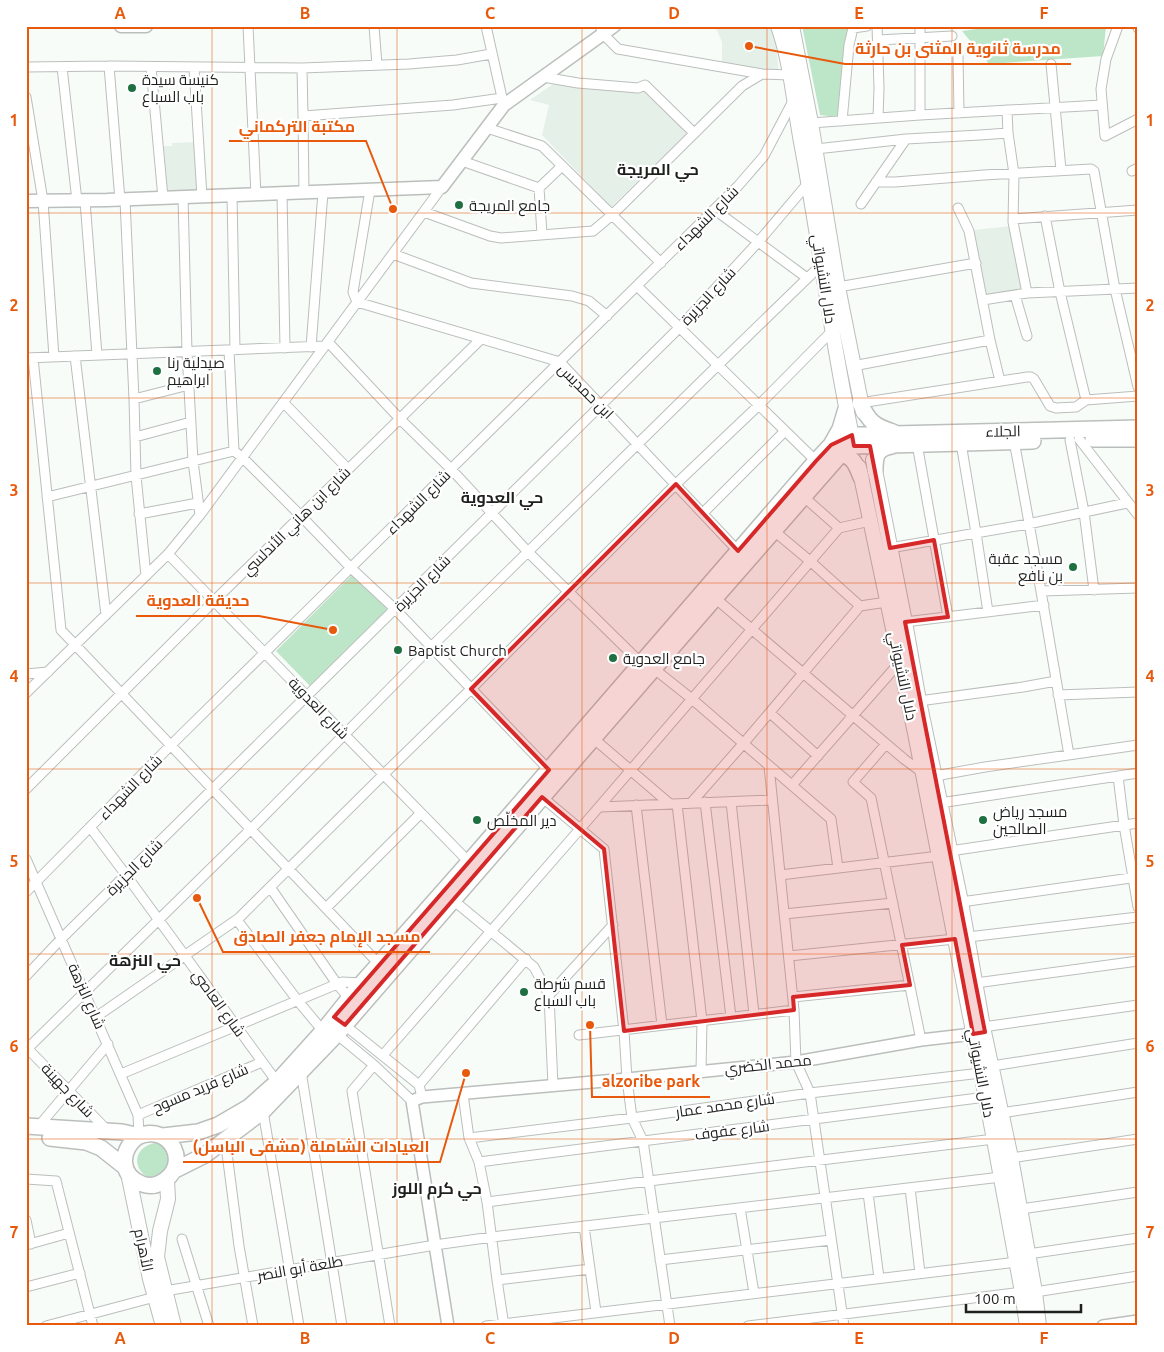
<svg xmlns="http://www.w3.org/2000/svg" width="1164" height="1352" font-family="Ubuntu,Cairo,sans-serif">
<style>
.built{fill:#e5f0e8}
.green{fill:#bde6c8}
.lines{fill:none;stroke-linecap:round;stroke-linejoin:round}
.minor-casing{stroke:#bbbfbc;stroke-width:11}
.tertiary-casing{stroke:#bbbfbc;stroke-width:14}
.secondary-casing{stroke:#bbbfbc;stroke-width:15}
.primary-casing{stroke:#bbbfbc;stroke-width:16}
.trunk-casing{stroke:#bbbfbc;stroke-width:18}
.minor{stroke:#fff;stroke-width:9}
.tertiary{stroke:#fff;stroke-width:11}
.secondary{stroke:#fff;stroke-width:12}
.primary{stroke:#fff;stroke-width:14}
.trunk{stroke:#fff;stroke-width:15}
.marked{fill:#d62828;fill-opacity:0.2;stroke:#d62828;stroke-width:4;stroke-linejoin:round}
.grid{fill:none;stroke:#e8590c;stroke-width:1;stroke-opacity:0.55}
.poi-dot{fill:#1e7041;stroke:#fff;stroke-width:2}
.labels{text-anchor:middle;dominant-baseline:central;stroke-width:4.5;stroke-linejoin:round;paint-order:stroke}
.poi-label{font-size:15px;fill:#1e201e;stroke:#fff;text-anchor:start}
.street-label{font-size:15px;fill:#1e201e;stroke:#fff}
.neighbourhood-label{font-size:16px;font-weight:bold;fill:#1e201e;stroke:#fff}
.leader{fill:none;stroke:#e8590c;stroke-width:2}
.callout-dot{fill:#e8590c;stroke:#fff;stroke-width:2}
.callout-label{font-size:16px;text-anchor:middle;font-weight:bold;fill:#e8590c;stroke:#fff;stroke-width:4.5;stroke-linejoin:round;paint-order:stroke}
.neatline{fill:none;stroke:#e8590c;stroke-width:2}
.grid-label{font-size:16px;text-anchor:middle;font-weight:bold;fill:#e8590c}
</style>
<rect width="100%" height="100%" fill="#f7fcf9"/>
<path class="built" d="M715,26H770L775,39L779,72L722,64V42Z
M553,84L639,91L643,89L687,133L611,207L542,135L549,105L530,100Z
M196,142L198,192L166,194L164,146H172V143Z
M1011,226L1022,288L1019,291L985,295L974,230Z"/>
<path class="green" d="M802,26H849L837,117L820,115Z
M999,26H1106L1103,56L989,64L962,31Z
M353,574L391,609L310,686L276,651Z
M155,1143L161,1144L166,1146L172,1168L153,1179C131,1172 132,1147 155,1143Z"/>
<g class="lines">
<defs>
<path id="minor" d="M248,26L256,195
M374,26L377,65
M486,26L503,102
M600,26L603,34L618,49L762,74L790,75
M877,26L879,88L878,118
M920,26V115
M1118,26L1106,59L1101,89L1105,136L1138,119
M1137,26L1138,28
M878,40L952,36
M958,56L959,113
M1051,64L1061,170
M109,66L120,200
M26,67L109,66L302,68L409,64L457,60L491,54
M62,67L77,201
M151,67L163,198
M194,67L202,197
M302,68L303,116L453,105L502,98
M543,77L578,83L638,88L645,85L694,133
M26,97L43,201L54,357
M1007,110L1008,133L1014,174L1013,222L1027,293
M303,116L304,193
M842,121L849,45L853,28L867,26
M811,123L920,115L1102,105
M487,128L542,146L661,263
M906,139L980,135L1008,133
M816,149L906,139L861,204
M462,161L539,188L562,166
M1132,171L1138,168
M876,182H895L984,175L1091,169L1094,171L1115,289L1138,387
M539,188L542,234
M370,190L353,292L357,302L560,362L738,551
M282,194L285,348
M232,195L235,350
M183,197L187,352L193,461L200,515
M125,200L134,399L136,476L146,576
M85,201L97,355
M958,208L969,231L990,340L1000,381
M715,210L807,278
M424,212L490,236L501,238L593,231L612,215L742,86L762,74
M1045,216L1060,292L1086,400
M1013,219L1138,210
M393,254L471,283L572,296L589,301L607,316
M637,286L816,461
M838,287L976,263
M1015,295L1027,336
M983,300L1027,293L1138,288
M328,342L400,419L451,469L528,552L641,663
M311,347L323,192
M229,350L234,451
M75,356L106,615
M26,358L325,346
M33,358L61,630L379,964
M853,366L990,340
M134,399L189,385
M283,402L348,469
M860,403L1027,377H1031L1034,379L1050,406L1056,408L1076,407L1086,400L1138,396
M135,437L191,422
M1079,439L1138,515
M1070,440L1084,512L1094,590
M1014,441C1034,546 1051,651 1069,755
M961,443L976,533L988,612
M917,444L948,617
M47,497L234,451L242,457L301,516L351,568L395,609L549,770
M804,497L839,528
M703,513L785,431
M139,514L198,503
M774,531L810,561L860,606
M890,548L1028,524L1127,503
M168,554L469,862
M1042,591L1138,588
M715,598L904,759L923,773
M905,622L1044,605
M653,668L692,699L831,819L838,868
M26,674L48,672
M26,693L168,554L200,515L442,187
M1058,695L1138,692
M919,701L1023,687L1056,681
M770,713L818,756
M593,738L670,804
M886,744L853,782L871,798L921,1040
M769,766L794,1010L796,1062L810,1093L844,1326
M935,776L985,767L1138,745
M1118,776L1124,825L1138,907
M792,785L900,662
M26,789L214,601L481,339
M542,797L604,849L624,1031L627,1079L632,1118L643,1141L670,1326
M705,802L731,1017
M731,802L754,1014
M691,803L743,744L860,606L887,602
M940,803L1138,773
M677,804L702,1021L701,1071
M636,805L662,1025
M600,807L772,800
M90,827L126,875L277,1082
M950,851L1138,823
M26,859L135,1108L138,1115L139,1135
M780,875L939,856
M270,887L337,984L349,998
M26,892L171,745L738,186L764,156L793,101
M453,900L534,967L549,995L553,1086
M961,902L1138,877
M326,908L421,813
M784,914L893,903
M237,920L298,1001L323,1031
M968,937L1138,917
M789,956L955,939
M26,976L61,939L680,327L760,240L809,182
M976,983L1138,961
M549,995L613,925
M793,997L910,985
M96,1017L239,918L383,775L471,689L676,484L759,405L832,331
M342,1023L419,1085
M983,1027L1138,1005
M334,1032L374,1065L412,1101
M579,1035L794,1010
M26,1047L108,1131
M26,1050L251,829L431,647L718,365L822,264
M383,1055L580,829L839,528L870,521
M374,1065L352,1091L390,1326
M992,1066L1138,1043
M301,1071L342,1326
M121,1074L342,982L362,983
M463,1094L469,1138L479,1162L487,1202L497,1280L504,1326
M422,1097L419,1085L526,959
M263,1111L299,1326
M1001,1113L1138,1092
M138,1115L262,1062
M38,1127L108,1044
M225,1138L239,1246L253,1326
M469,1138L632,1118L810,1093L981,1073
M1011,1158L1138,1139
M479,1162L986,1097
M26,1179L56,1181L93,1326
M910,1188L920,1273
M868,1193L879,1278
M487,1202L649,1181L994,1139
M740,1208L754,1293
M1021,1209L1138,1192
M26,1220L31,1244
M584,1226L596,1312
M182,1239L209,1326
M26,1245L69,1233
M1028,1254L1138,1238
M660,1260L831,1240
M497,1280L590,1269
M26,1287L80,1273
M165,1291L435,1245L492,1237L1001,1177
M1035,1292L1138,1276
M46,1326L155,1297
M486,1326L1017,1262
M748,1326L1022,1292"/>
<path id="tertiary" d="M448,1326L412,1101L422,1097L627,1079L796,1062L921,1040L973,1034
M1103,1326L1138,1321"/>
<path id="secondary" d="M121,26H146
M26,201L107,200L442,187L504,105L614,26"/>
<path id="primary" d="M778,26C791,63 794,104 801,142C820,243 832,345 854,446
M792,26L811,123L838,287L863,412
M873,460L905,622L919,701L961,902L983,1027L1011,1158L1035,1292L1039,1326
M859,467L915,733L992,1129L1022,1292L1027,1326
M128,1173L150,1279L163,1326
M167,1180L168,1199L160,1231L157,1257L174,1326"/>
<path id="trunk" d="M860,403C869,421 873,426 893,432
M1093,439H1138
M831,445L840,429L846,409
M841,454C854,457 856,465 861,477
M875,470C875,455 877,449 892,446
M26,1126L122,1132L131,1134L137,1137C171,1121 193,1167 160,1183C155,1186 148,1186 142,1184C119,1175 120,1151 137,1137
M163,1136L198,1132L218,1125L249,1107L277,1082L323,1031L355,991L469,862L816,461L831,445L852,435L1138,428
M50,1138L86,1142L101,1148L125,1167
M175,1170L205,1155L263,1111L337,1034L715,598L841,454L854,446L1033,441"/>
</defs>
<use href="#minor" class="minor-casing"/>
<use href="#tertiary" class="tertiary-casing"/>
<use href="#secondary" class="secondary-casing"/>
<use href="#primary" class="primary-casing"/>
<use href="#trunk" class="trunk-casing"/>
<use href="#minor" class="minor"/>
<use href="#tertiary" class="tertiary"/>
<use href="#secondary" class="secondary"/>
<use href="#primary" class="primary"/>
<use href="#trunk" class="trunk"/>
</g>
<path class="marked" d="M852,435L854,446H870L890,548L934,540L948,617L905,622L985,1032L973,1034L955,939L902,945L910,985L793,997L794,1010L624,1031L604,849L542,797L345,1025L334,1017L549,770L471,689L676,484L738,551L816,461L831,445Z"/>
<path class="grid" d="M212,26V1326M397,26V1326M582,26V1326M767,26V1326M952,26V1326M26,213H1138M26,398H1138M26,583H1138M26,769H1138M26,954H1138M26,1139H1138"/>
<g class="poi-dot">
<circle cx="132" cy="88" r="5"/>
<circle cx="459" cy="205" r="5"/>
<circle cx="157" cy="371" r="5"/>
<circle cx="1073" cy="567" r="5"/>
<circle cx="398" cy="650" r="5"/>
<circle cx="613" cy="658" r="5"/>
<circle cx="477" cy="820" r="5"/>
<circle cx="983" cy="820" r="5"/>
<circle cx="524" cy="992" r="5"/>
</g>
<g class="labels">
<g class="poi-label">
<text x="142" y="79">كنيسة سيدة<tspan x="142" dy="17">باب السباع</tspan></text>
<text x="469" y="205">جامع المريجة</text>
<text x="167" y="362">صيدلية رنا<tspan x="167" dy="17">ابراهيم</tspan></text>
<text x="1063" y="558" text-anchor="end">مسجد عقبة<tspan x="1063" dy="17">بن نافع</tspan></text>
<text x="408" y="650">Baptist Church</text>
<text x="623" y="658">جامع العدوية</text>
<text x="993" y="811">مسجد رياض<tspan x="993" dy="17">الصالحين</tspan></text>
<text x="487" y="820">دير المخلّص</text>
<text x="534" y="983">قسم شرطة<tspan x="534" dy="17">باب السباع</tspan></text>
</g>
<g class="street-label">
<text transform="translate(706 218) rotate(-45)">شارع الشهداء</text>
<text transform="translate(824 279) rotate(81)">دلال النشيواتي</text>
<text transform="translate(708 296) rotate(-47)">شارع الجزيرة</text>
<text transform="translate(586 391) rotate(45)">ابن حمديس</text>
<text transform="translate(1003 431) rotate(-1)">الجلاء</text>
<text transform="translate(418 502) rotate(-45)">شارع الشهداء</text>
<text transform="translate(296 521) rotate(-45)">شارع ابن هاني الأندلسي</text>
<text transform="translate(422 583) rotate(-45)">شارع الجزيرة</text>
<text transform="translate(903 676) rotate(78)">دلال النشيواتي</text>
<text transform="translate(319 708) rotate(46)">شارع العدوية</text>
<text transform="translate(130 787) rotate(-46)">شارع الشهداء</text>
<text transform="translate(134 867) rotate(-45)">شارع الجزيرة</text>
<text transform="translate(87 996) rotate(66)">شارع النزهة</text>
<text transform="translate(219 1003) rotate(54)">شارع العاصي</text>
<text transform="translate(768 1064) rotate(-6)">محمد الخضري</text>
<text transform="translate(981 1073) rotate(79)">دلال النشيواتي</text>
<text transform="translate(200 1088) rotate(-23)">شارع فريد مسوح</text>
<text transform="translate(68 1090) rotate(46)">شارع جهينة</text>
<text transform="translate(725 1105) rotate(-8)">شارع محمد عمار</text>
<text transform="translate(732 1130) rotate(-7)">شارع عفوف</text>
<text transform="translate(144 1250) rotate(78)">الأهرام</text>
<text transform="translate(300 1268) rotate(-10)">طلعة أبو النصر</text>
</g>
<g class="neighbourhood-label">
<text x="658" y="169">حي المريجة</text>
<text x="502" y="497">حي العدوية</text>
<text x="145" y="960">حي النزهة</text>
<text x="437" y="1188">حي كرم اللوز</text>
</g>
</g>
<path class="leader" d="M749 46L845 64H1071M393 209L366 141H229M333 630L259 616H136M197 898L223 952H430M590 1025L592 1097H710M466 1073L440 1162H183"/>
<g class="callout-dot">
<circle cx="749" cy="46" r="5"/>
<circle cx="393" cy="209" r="5"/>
<circle cx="333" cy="630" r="5"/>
<circle cx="197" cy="898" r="5"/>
<circle cx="590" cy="1025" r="5"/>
<circle cx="466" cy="1073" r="5"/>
</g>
<g class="callout-label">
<text x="958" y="54">مدرسة ثانوية المثنى بن حارثة</text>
<text x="297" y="132">مكتبة التركماني</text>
<text x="198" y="606">حديقة العدوية</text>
<text x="327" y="942">مسجد الإمام جعفر الصادق</text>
<text x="651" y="1087">alzoribe park</text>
<text x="311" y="1152">العيادات الشاملة (مشفى الباسل)</text>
</g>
<rect width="1164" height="1352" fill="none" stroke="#ffffff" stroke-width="55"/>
<path d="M966 1304v8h115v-8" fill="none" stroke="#1e201e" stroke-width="2.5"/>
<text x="974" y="1304" font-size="15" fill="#1e201e" stroke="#ffffff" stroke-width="4" paint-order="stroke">100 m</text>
<rect x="28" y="28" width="1108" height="1296" class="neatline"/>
<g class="grid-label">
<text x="120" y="19">A</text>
<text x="305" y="19">B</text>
<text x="490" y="19">C</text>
<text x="674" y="19">D</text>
<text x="859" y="19">E</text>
<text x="1044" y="19">F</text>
<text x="14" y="126">1</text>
<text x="1150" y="126">1</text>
<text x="14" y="311">2</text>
<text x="1150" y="311">2</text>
<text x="14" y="496">3</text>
<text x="1150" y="496">3</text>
<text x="14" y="682">4</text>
<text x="1150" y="682">4</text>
<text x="14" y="867">5</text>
<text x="1150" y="867">5</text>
<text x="14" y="1052">6</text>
<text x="1150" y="1052">6</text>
<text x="14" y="1238">7</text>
<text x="1150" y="1238">7</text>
<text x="120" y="1344">A</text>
<text x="305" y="1344">B</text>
<text x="490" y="1344">C</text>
<text x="674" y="1344">D</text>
<text x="859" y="1344">E</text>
<text x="1044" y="1344">F</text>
</g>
</svg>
